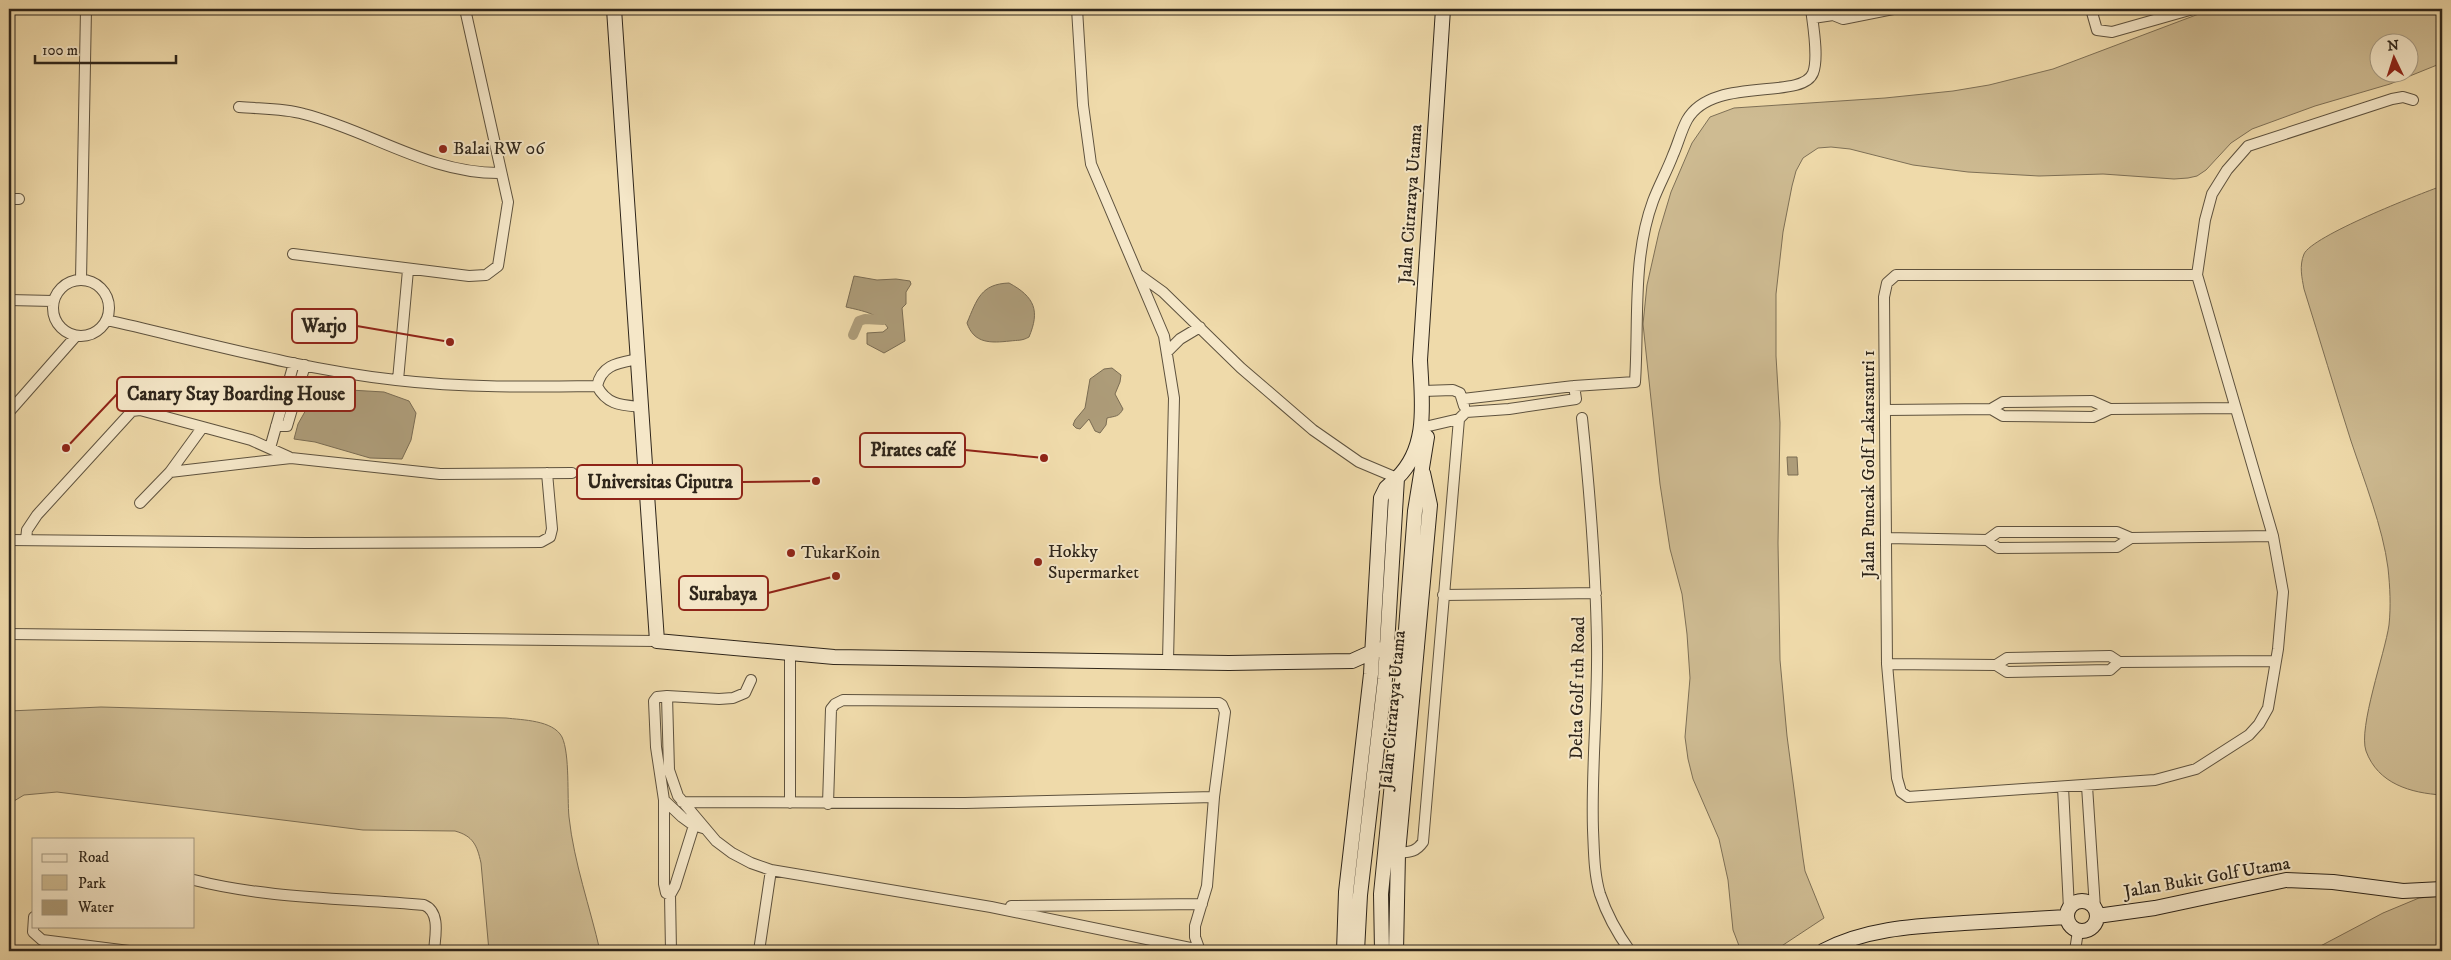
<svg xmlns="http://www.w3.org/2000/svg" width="2451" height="960" font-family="'IM FELL DW Pica',serif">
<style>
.green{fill:#cebb92;stroke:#7e7056;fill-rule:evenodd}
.water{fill:#ad9c79;stroke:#7a6c53}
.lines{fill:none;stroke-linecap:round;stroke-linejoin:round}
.canal{stroke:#ad9c79;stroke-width:10}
.street-casing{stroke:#5e523e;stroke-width:12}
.secondary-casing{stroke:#2e251a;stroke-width:16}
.street{stroke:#f5e7c8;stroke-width:10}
.secondary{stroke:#f5e7c8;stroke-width:14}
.poi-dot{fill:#8f2418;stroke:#f5e7c8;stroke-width:2}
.labels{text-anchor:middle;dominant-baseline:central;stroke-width:4;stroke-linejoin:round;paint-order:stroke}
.poi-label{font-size:18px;fill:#2e251a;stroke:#f5e7c8;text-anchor:start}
.street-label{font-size:18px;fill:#2e251a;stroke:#f5e7c8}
.leader{fill:none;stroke:#8f2418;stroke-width:2}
.callout-dot{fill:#8f2418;stroke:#f5e7c8;stroke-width:2}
.callout{fill:#f5e7c8;stroke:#8f2418;stroke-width:2}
.callout-label{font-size:19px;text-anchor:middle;font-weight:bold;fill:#2e251a}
</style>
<rect width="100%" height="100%" fill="#efdaaa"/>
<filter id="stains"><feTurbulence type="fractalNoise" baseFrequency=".004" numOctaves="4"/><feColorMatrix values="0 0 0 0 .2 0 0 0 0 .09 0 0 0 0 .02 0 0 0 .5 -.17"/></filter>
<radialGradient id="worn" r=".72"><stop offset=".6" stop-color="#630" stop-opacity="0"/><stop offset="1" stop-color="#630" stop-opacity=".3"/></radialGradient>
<path class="green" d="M2212,9H2442V63L2390,84L2315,106L2252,129L2231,143L2206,170L2197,176L2188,178L2174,179L2103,174L2039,176L1968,172L1913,165L1850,149L1831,147L1818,148L1803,158L1796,171L1792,186L1783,232L1776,294V356L1780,423L1778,543L1780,660L1787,736L1803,858L1805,871L1824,918L1774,951H1741L1733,930L1728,880L1719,839L1693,779L1688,759L1685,737L1690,678L1687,634L1682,594L1670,549L1660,484L1643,324L1647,285L1659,232L1671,192L1692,143L1710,117L1734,108L1885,98L1953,91L1989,85L2053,69ZM2378,42H2408V72H2378Z
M2442,186V795C2411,793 2378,784 2366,751C2358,728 2385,653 2389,625C2391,606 2390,587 2388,568C2383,528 2364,480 2351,441C2335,391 2320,340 2304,289C2302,278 2299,266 2304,254C2312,236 2419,194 2442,186Z
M101,707L506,718C522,720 553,720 562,737C570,754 567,797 569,817C574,863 590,907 600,951H489L481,863C477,845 473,836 455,831L363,830L57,792L24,795L9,804V711Z
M2442,896V951H2311L2383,913L2419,898Z"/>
<path class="water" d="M854,276L877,280L896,279L910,281L911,284L906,292V304L902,308L905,341L884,353L867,344V333L883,332L888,328C878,313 863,311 846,307Z
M1009,283C1035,297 1040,311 1029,337C1022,341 1018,340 1010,341C991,343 974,344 967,323C977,299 981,284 1009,283Z
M1112,368L1121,375L1120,382L1115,394L1123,409C1119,417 1115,416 1107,418L1106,425L1100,433L1095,431L1089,419L1080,429L1076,428L1073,425L1075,420L1085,408L1090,379L1104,369Z
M333,389L384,392L409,401L416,413L411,440L402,459L370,458L315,442L294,439L298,424L316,392Z
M1787,457H1797L1798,475H1788Z"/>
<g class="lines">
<path class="canal" d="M853,335L859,321L865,319L883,320"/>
<defs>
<path id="street" d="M1077,9L1083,105L1091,164L1164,336L1174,398L1168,661
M2091,9L2097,30L2112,32L2193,9
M1813,18L1833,15L1843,19L1893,9
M239,107C261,109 283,108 304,114C371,131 429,174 501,173
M9,199H19
M293,254L469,276L486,275L498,266L508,202L465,9
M1138,274L1163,292L1241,368L1313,430L1359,462L1397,478
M2197,275H1896L1887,283L1884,297L1887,664L1897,778L1901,792L1908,797L2155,780L2196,769L2249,735L2259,724L2268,708L2278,649L2283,592L2273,536L2197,275L2205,220L2212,194L2227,170L2248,146L2392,99L2403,97L2413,100
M53 308a28 28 0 1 1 56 0a28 28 0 1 1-56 0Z
M81,280L86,9
M9,300L53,301
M107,320C203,342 299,369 396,380C463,388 531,387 597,386
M1167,352L1180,339L1200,327
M638,359C619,363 602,364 597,386C607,405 621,405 641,407
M398,380L408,270
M1423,391L1453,390L1460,393L1464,406
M1463,399L1574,386L1635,382C1639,322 1632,258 1653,201C1659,185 1667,171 1673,155C1678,144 1681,131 1687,120C1712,75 1802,101 1813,73C1819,58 1813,25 1811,9
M1991,409L2003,416L2093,417L2110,409
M1886,410L1991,409L2003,402L2092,401L2110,409L2235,408
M9,412L76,336
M1582,418C1590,494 1596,569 1597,645C1598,707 1591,768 1593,830C1594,852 1594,874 1600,894C1607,915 1617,933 1630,951
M276,426H287L305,365
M1429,426L1459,419L1466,412L1509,409L1576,399L1574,386
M270,448L294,363
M170,472L291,458L440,474L572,473
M140,503L170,472L202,428
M1887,538L1987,540L1998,548L2117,547L2131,538
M9,540L307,543L541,542L550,537L552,529L547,473
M26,540L27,530L37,515L132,411L140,410L251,440L289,457
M1987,540L1998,532H2117L2131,538L2273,536
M1443,595L1596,593
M9,634L657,641
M790,654V803
M1887,664L1996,665L2007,658L2110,656L2119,662L2275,661
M1996,665L2007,672L2110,670L2119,662
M667,696L669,770L678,796L716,841L732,853L751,863L771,870L759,951
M2087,786L2095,908
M2063,787L2069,909
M664,800V884L666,893L670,895L675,886L696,819
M682,802L965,803L1214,797
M828,804L831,709L835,704L843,700L1219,703L1222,705L1225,712L1214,797L1207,886L1195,926V937L1200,951
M703,828L693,825L682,817L664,800L656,747L654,701L657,697L667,696L719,699L733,698L745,693L751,680
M1398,853C1410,852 1416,852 1423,842L1459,419
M771,870L991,907L1200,950
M194,880C268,899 348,898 424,905C441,912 435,937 434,951
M670,895L671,951
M1011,906L1202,904
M34,917L33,932L42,940L129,951
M2075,951L2078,931"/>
<path id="secondary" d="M614,9L657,641L834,657L1229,663L1352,661L1372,652L1386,648H1417
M2067 916a15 15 0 1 1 30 0a15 15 0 1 1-30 0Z
M2097,916L2155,908L2286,880L2333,882L2403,891L2442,889
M1344,951L1346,892L1371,674L1381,498L1386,488L1397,478
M1357,951L1360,895L1385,679L1397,478C1429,447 1422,402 1420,360L1443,9
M1382,951L1381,894L1402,682L1415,511L1427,437
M1396,951L1398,853L1430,505L1423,473
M1823,951C1866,928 1916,926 1964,923C1998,921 2033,919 2067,917"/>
</defs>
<use href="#street" class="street-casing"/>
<use href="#secondary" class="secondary-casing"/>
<use href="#street" class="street"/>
<use href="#secondary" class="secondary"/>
</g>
<g class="poi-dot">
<circle cx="443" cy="149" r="5"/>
<circle cx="791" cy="553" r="5"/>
<circle cx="1038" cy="562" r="5"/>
</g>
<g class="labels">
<g class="poi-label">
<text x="453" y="149">Balai RW 06</text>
<text x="1048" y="552">Hokky<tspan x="1048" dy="21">Supermarket</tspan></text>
<text x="801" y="553">TukarKoin</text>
</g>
<g class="street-label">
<text transform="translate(1411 204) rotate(-86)">Jalan Citraraya Utama</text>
<text transform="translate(1869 464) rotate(-90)">Jalan Puncak Golf Lakarsantri 1</text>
<text transform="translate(1578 688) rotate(-89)">Delta Golf 1th Road</text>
<text transform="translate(1393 710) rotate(-85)">Jalan Citraraya Utama</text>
<text transform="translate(2207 878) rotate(-10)">Jalan Bukit Golf Utama</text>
</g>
</g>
<path class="leader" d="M450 342L357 326M66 448L117 394M1044 458L965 450M816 481L742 482M836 576L768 593"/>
<g class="callout-dot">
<circle cx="450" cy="342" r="5"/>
<circle cx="66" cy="448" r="5"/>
<circle cx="1044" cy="458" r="5"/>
<circle cx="816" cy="481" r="5"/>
<circle cx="836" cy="576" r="5"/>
</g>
<g class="callout">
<rect x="292" y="309" width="65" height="34" rx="5"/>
<rect x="117" y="377" width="238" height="34" rx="5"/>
<rect x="860" y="433" width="105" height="34" rx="5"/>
<rect x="577" y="465" width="165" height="34" rx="5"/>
<rect x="679" y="576" width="89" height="34" rx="5"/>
</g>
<g class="callout-label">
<text x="324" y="332">Warjo</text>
<text x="236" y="400">Canary Stay Boarding House</text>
<text x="913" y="456">Pirates café</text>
<text x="660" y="488">Universitas Ciputra</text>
<text x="723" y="600">Surabaya</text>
</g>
<rect width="2451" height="960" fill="none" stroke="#efdaaa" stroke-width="30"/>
<rect x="10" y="10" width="2431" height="940" fill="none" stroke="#2e251a" stroke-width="2.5"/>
<rect x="15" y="15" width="2421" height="930" fill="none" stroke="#2e251a"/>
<rect x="32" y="838" width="162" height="90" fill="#f5e7c8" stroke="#a59982"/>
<rect x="42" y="854" width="25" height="8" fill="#f5e7c8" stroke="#a59982"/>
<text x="78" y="862" font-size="15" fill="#2e251a">Road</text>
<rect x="42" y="875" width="25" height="15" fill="#cebb92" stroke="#a59982"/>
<text x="78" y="888" font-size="15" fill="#2e251a">Park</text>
<rect x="42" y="900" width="25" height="15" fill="#ad9c79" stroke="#a59982"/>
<text x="78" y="912" font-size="15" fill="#2e251a">Water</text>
<g transform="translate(2394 58) rotate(356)"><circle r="24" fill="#f5e7c8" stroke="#a59982"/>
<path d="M0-4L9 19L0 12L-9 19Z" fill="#8f2418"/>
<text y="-8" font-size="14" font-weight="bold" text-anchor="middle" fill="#2e251a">N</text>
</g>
<path d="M35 55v8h141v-8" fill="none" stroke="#2e251a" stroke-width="2.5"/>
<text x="42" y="55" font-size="15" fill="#2e251a" stroke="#f5e7c8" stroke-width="4" paint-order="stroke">100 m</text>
<rect width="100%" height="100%" filter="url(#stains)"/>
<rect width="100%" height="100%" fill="url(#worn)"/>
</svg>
